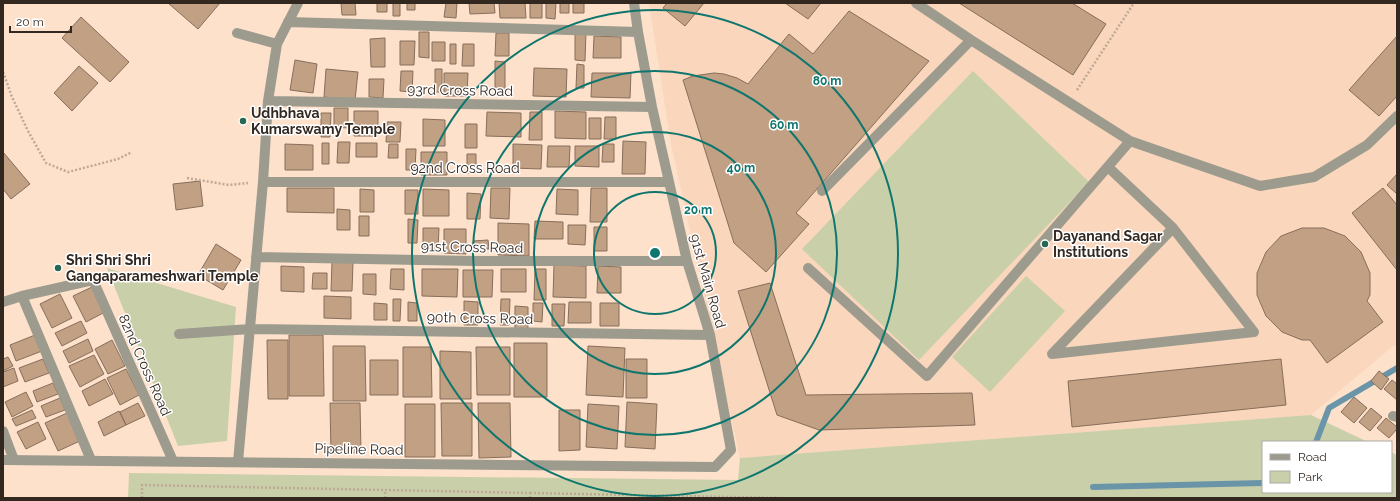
<svg xmlns="http://www.w3.org/2000/svg" width="1400" height="501" font-family="Raleway,sans-serif">
<style>
.built{fill:#f9d6bc}
.green{fill:#c9d0a9}
.lines{fill:none;stroke-linecap:round;stroke-linejoin:round}
.stream{stroke:#6a95a9;stroke-width:6}
.building{fill:#c2a084;stroke:#876e5b}
.path{stroke:#bfa896;stroke-width:2.5;stroke-dasharray:2 2;stroke-linecap:butt}
.minor{stroke:#9c9b8e;stroke-width:10}
.ring{fill:none;stroke:#0f766e;stroke-width:2}
.poi-dot{fill:#276754;stroke:#fff;stroke-width:1.5}
.labels{text-anchor:middle;dominant-baseline:central;stroke-width:3;stroke-linejoin:round;paint-order:stroke}
.street-label{font-size:14px;fill:#332820;stroke:#fff}
.poi-label{font-size:14px;font-weight:bold;fill:#332820;stroke:#fff;text-anchor:start}
.centre{fill:#0f766e;stroke:#fff;stroke-width:2}
.ring-label{font-size:12px;text-anchor:middle;font-weight:bold;fill:#0f766e;stroke:#fff;stroke-width:3;stroke-linejoin:round;paint-order:stroke}
</style>
<rect width="100%" height="100%" fill="#fde1cb"/>
<path class="built" d="M649,3H1397V345L1393,346L1311,415L740,458L671,144Z"/>
<path class="green" d="M973,71L1089,182L919,360L802,249Z
M107,268L236,307L227,441L178,446Z
M1026,276L1065,311L990,392L952,357Z
M1311,415L1368,442H1263V492H1391V452L1397,455V498H128L129,473L738,480L740,458Z"/>
<g class="lines">
<path class="stream" d="M1316,442L1329,408L1397,368
M1093,487L1263,483"/>
</g>
<path class="building" d="M168,3H220L198,29Z
M341,3H355L356,15H342Z
M377,3H387V12H377Z
M393,3H400V16H393Z
M407,3H415V10H407Z
M446,3H457L456,18L444,17Z
M469,3H494L495,13L470,14Z
M499,3H525L526,18H500Z
M530,3H542V18H530Z
M546,3H556L555,19L546,18Z
M560,3H569V13H560Z
M573,3H584V13H573Z
M667,3H704L685,26L663,8Z
M785,3H821L808,19Z
M959,3H1072L1106,24L1073,75Z
M849,11L929,61L796,213L809,224L766,272L734,243L683,80L693,76L714,73L724,74L737,78L748,84L789,34L813,54Z
M81,17L129,62L110,82L62,38Z
M575,31H586L585,61L575,60Z
M419,32H429V58L419,57Z
M496,33H509V56H495Z
M594,36L621,37V58H593Z
M1397,36V96L1379,116L1349,90Z
M385,38V67H371L370,39Z
M400,41H415L414,65H400Z
M432,42H445V61H432Z
M450,44H456V64H450Z
M463,44H474V66H462Z
M295,60L317,64L313,93L290,90Z
M495,61L505,62V91H495Z
M577,64L584,65V88H576Z
M79,66L98,83L72,111L54,93Z
M534,68L567,69L566,97L533,96Z
M326,69L358,72L355,100L324,97Z
M435,69H442V92H435Z
M401,71H413L412,92L400,91Z
M444,73H468L467,96H444Z
M592,73H631L630,98L591,97Z
M369,79H384L383,98L369,97Z
M334,108H348V128L334,127Z
M354,111H378V136H354Z
M555,111L586,112V139L555,138Z
M487,112L521,113V137L486,136Z
M530,112H542V140H529Z
M321,113H331L330,137H321Z
M605,117H616V139H604Z
M589,118H601V139H589Z
M423,119L445,120V146H423Z
M387,122H401L400,142H386Z
M465,124H477V148H465Z
M623,141L646,142L645,174H622Z
M338,142H350L349,163H337Z
M322,143H329V164H322Z
M356,143H377V157H356Z
M285,144L313,145V170H285Z
M389,144H398V158H388Z
M513,144L542,145L541,169L513,168Z
M603,144H614V162H602Z
M548,146H570L569,167H547Z
M575,146H599V167L575,166Z
M406,149H416L415,170H406Z
M3,152L30,184L11,199L3,189Z
M421,152H447V175H421Z
M467,154H476V173H467Z
M1397,174V194L1387,185Z
M200,181L203,206L176,210L173,184Z
M287,188H334V213L287,212Z
M491,188H510L509,219L490,218Z
M591,188H607V222H590Z
M1383,188L1397,205V270L1352,213Z
M360,189L374,190V212H360Z
M423,189L449,190V216H423Z
M557,189L578,190V215L556,214Z
M405,190H418V214H405Z
M467,193L481,194L480,219H467Z
M337,209L350,210V230H337Z
M359,216H369V236H359Z
M408,219L418,220L417,243H408Z
M535,221L563,222V239H534Z
M498,223L529,224V256L498,255Z
M568,225H586L585,245L568,244Z
M594,227H607V251H594Z
M423,228H439L438,249L423,248Z
M1302,228H1324L1345,236L1361,252L1370,273V295L1367,301L1383,322L1327,363L1310,340H1302L1282,332L1266,316L1257,295V273L1266,252L1281,236Z
M444,229H466V254L444,253Z
M488,240L489,249H473V241Z
M216,244L241,260L223,290L198,275Z
M332,262H353L352,291H331Z
M554,265L586,266V298L553,297Z
M281,266L304,267V292L281,291Z
M598,266L621,267V293H597Z
M391,269H404V290L390,289Z
M422,269H458L457,297L422,296Z
M501,269H526V292H501Z
M535,269H546V300H534Z
M463,270H493L492,297H463Z
M313,273H327V289H312Z
M363,274H376V295L363,294Z
M770,283L806,395L972,393L975,425L819,430L777,415L738,291Z
M92,287L105,312L86,322L73,296Z
M60,294L72,318L52,328L40,304Z
M324,296L351,297V319L324,318Z
M393,299H401L400,321H393Z
M501,299H510L509,325H500Z
M464,301L478,302V325H464Z
M408,302L417,303V321H408Z
M569,302H591V323H568Z
M374,303L387,304V320H374Z
M533,303H543L542,322L533,321Z
M600,303H619V326H600Z
M552,304H565L564,326H552Z
M515,306L528,307V329H515Z
M81,321L87,333L62,346L55,333Z
M35,335L42,351L16,361L10,345Z
M289,335H323L324,396H289Z
M88,339L93,351L69,363L63,351Z
M112,340L125,366L108,374L95,349Z
M267,340H288V399H268Z
M514,343H547V397H514Z
M333,346H365L366,401H333Z
M588,346L625,348L623,397L586,395Z
M403,347H431L432,397H403Z
M476,347H510V395H477Z
M440,351L471,352V399H440Z
M94,355L104,374L80,387L69,366Z
M8,357L13,366L3,371V359Z
M43,359L49,373L25,382L19,368Z
M626,359H647V398H626Z
M1281,359L1286,405L1072,427L1068,381Z
M370,360H398V395H370Z
M14,368L18,381L3,387V372Z
M126,369L139,395L120,405L107,378Z
M1379,371L1389,379L1381,390L1371,381Z
M105,379L113,394L89,406L82,391Z
M1392,380L1397,384V400L1384,389Z
M53,383L58,394L37,402L33,391Z
M26,392L33,406L12,417L5,402Z
M1354,397L1367,408L1354,423L1341,412Z
M60,398L65,410L46,417L41,406Z
M627,402L657,404L655,449L625,447Z
M138,403L145,416L126,425L120,412Z
M330,403H360L361,453H331Z
M441,403H472V456H442Z
M478,403H510L511,457L479,458Z
M405,404H435V457H405Z
M588,404L619,406L617,449L586,447Z
M1371,408L1382,417L1370,431L1359,422Z
M32,410L36,418L16,426L12,419Z
M559,410H580V450L559,451Z
M119,411L126,425L104,436L98,422Z
M67,413L80,441L58,451L45,423Z
M1386,418L1397,427V429L1389,438L1377,428Z
M38,422L46,439L26,449L17,432Z"/>
<g class="lines">
<path class="path" d="M3,72L12,97L28,131L46,163L68,172L118,159L132,152
M1077,90L1134,3
M187,178L229,185L248,183
M530,493L784,498
M142,498V485L530,493V498
M385,498V490"/>
<path class="minor" d="M916,3L971,40L1130,141L1260,186L1314,177L1367,145L1397,116
M288,22L638,32
M237,33L277,44
M268,101L652,107
M1108,167L1173,228L1254,332L1052,354L1173,228
M263,182H668
M822,191L971,40
M256,257L475,261H687
M808,268L927,376L1130,141
M22,296L91,460
M3,302L22,296L93,280L173,461
M179,334L250,329L710,335
M1393,416L1397,417
M3,431L14,460
M3,460L715,467L731,450L710,335L687,261L652,107L638,32L634,3
M238,462L263,182L268,101L277,44L298,3"/>
</g>
<g class="ring">
<circle cx="655" cy="253" r="61"/>
<circle cx="655" cy="253" r="121"/>
<circle cx="655" cy="253" r="182"/>
<circle cx="655" cy="253" r="243"/>
</g>
<g class="poi-dot">
<circle cx="243" cy="121" r="4"/>
<circle cx="1045" cy="244" r="4"/>
<circle cx="58" cy="268" r="4"/>
</g>
<g class="labels">
<g class="street-label">
<text transform="translate(460 90) rotate(1)">93rd Cross Road</text>
<text x="465" y="168">92nd Cross Road</text>
<text transform="translate(472 247) rotate(1)">91st Cross Road</text>
<text transform="translate(708 281) rotate(74)">91st Main Road</text>
<text transform="translate(480 318) rotate(1)">90th Cross Road</text>
<text transform="translate(145 365) rotate(66)">82nd Cross Road</text>
<text transform="translate(359 449) rotate(1)">Pipeline Road</text>
</g>
<g class="poi-label">
<text x="251" y="113">Udhbhava<tspan x="251" dy="16">Kumarswamy Temple</tspan></text>
<text x="1053" y="236">Dayanand Sagar<tspan x="1053" dy="16">Institutions</tspan></text>
<text x="66" y="260">Shri Shri Shri<tspan x="66" dy="16">Gangaparameshwari Temple</tspan></text>
</g>
</g>
<circle cx="655" cy="253" r="6" class="centre"/>
<g class="ring-label">
<text x="827" y="85">80 m</text>
<text x="784" y="129">60 m</text>
<text x="741" y="172">40 m</text>
<text x="698" y="214">20 m</text>
</g>
<rect width="1400" height="501" fill="none" stroke="#332820" stroke-width="8"/>
<rect x="1262" y="441" width="130" height="52" fill="#ffffff" stroke="#ada9a6"/>
<rect x="1270" y="454" width="20" height="6" fill="#9c9b8e" stroke="#ada9a6"/>
<text x="1298" y="461" font-size="12" fill="#332820">Road</text>
<rect x="1270" y="471" width="20" height="12" fill="#c9d0a9" stroke="#ada9a6"/>
<text x="1298" y="481" font-size="12" fill="#332820">Park</text>
<path d="M10 26v6h61v-6" fill="none" stroke="#332820" stroke-width="2"/>
<text x="16" y="26" font-size="12" fill="#332820" stroke="#ffffff" stroke-width="3" paint-order="stroke">20 m</text>
</svg>
